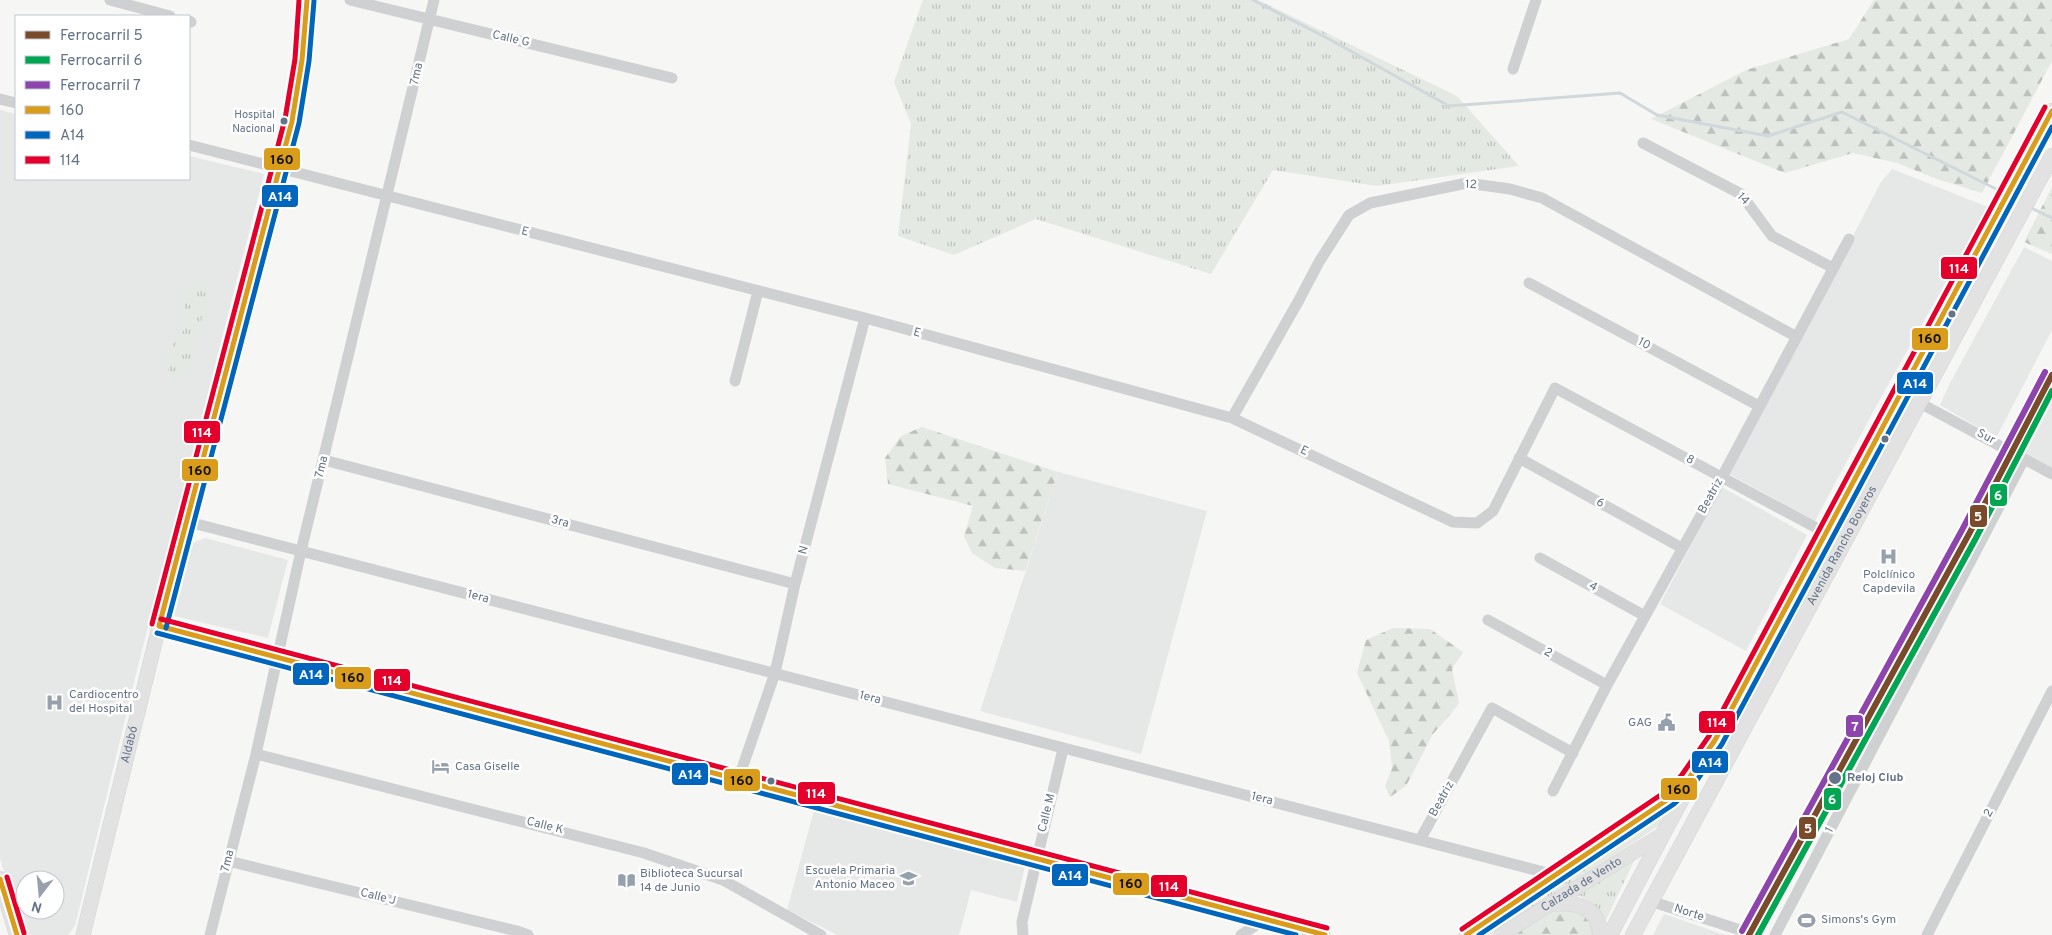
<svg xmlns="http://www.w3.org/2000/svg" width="2052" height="935" font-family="Overpass,sans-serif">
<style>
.built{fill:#e6e7e7;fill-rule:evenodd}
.grass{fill:url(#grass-tufts)}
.forest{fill:url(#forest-firs)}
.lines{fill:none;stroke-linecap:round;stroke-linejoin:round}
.stream{stroke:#d0d8dc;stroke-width:3}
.major-casing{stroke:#d1d3d4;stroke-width:15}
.highway-casing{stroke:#d3d4d4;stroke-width:16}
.minor{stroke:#cfd0d1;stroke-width:11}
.major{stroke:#e2e2e3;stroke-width:14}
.highway{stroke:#e2e2e3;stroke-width:15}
.bus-1-casing{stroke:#fff;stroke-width:9}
.bus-2-casing{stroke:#fff;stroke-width:9}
.bus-3-casing{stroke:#fff;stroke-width:9}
.bus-1{stroke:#da9c1b;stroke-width:5}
.bus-2{stroke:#0065bd;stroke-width:5}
.bus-3{stroke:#e4002b;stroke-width:5}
.rail-1-casing{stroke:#fff;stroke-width:10}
.rail-2-casing{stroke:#fff;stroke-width:10}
.rail-3-casing{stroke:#fff;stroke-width:10}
.rail-1{stroke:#7a4b2a;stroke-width:6}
.rail-2{stroke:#00a651;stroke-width:6}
.rail-3{stroke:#8e44ad;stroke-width:6}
.bus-dot{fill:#647387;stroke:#fff;stroke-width:2}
.labels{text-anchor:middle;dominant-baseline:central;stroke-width:5;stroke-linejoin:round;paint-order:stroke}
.bus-label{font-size:11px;fill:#647387;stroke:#fff;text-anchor:end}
.street-label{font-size:12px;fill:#647387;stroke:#fff}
.poi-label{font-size:12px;fill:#647387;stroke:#fff;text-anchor:start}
.stop-label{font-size:12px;font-weight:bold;fill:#647387;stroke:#fff;text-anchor:start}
.line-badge{stroke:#fff;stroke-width:2}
.badge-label{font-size:14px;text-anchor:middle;font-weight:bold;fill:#fff}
.pale-badge-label{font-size:14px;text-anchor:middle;font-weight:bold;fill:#111}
</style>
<defs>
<pattern id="grass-tufts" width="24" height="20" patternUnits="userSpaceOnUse" patternTransform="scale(1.25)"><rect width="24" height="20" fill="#e5e9e3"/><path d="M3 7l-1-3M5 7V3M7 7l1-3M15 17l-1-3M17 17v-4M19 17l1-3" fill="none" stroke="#bdc1be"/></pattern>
<pattern id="forest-firs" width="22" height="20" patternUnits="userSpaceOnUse" patternTransform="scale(1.25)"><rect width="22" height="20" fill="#e5e9e3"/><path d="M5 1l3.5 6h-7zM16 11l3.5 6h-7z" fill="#bdc1be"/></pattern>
</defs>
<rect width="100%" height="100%" fill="#f6f6f5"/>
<path class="built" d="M0,110L16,114V179H189V156L264,174L138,666L75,926L68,935H22L0,858ZM25,880H55V910H25Z
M1892,169L1988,207L1880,399L1815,521L1729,474L1881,182Z
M2024,247L2052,261V330L1996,438L1940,405L1950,383Z
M2052,375V474L2012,452Z
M1058,472L1207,511L1141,754L980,711Z
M1722,487L1807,535L1746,651L1660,604Z
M205,538L288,560L268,638L174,616L193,543Z
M814,810L1025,866L1017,902L971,890L960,932L958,935H838L787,910Z
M1664,914L1725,935H1653Z"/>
<path class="grass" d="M923,0H1258L1457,96L1519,166L1377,186L1273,170L1211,274L1036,219L954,255L898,236L911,124L894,82Z
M197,281L207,287L208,292L189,370L185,378H172L169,375C168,365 170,349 175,341C179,335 184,333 185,325C187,310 180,297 190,283Z
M1657,815L1662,821L1661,824L1580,879L1490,935H1470Z
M1635,859L1606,920C1598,906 1590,900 1575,894Z"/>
<path class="forest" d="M1874,0H2052V61L1982,193L1937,179L1897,163L1853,153L1785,173L1651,119L1746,70L1849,39Z
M2052,187V254L2024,242Z
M922,427L1058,472L1025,571L995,568L972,553L964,536L973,506L888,484L885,458L901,436Z
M1393,628L1430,629L1463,652L1452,669L1459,703L1449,716L1433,734L1406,786L1390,797L1385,786L1392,768L1389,741L1357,673L1366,640Z
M1551,904L1586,908L1600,935H1501Z"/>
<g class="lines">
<path class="stream" d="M1253,0L1329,39L1449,106L1620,93L1657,115L1768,136L1842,112L2004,193
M2029,207L2052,218"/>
<defs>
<g id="major">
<path id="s1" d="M83,935L185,521L292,121L302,60L307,0"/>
<path d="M1466,935L1670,798L1688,779"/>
<path id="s2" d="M1501,935L1663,834"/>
</g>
<g id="highway">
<path d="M0,879L17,935"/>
<path d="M1551,904C1575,901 1600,907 1600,935"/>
<path d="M1610,935L1663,834L2052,111"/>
<path id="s3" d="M1633,935L2052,156"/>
</g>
</defs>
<use href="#major" class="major-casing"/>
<use href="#highway" class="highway-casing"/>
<path class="minor" d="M110,0L170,16
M350,0L672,78
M189,21L191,22
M1513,69L1536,0
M0,99L16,103
M1643,143L1741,194L1772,236L1833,268
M189,145L865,318L1232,418L1453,522L1477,523L1493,511L1555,388L1826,533
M1529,283L1759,406
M735,381L758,291
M1918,402L2052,474
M1232,418L1299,300L1319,262L1349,215L1370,203L1467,183L1510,189L1542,198L1797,337
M1519,458L1682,548
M324,460L795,584
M185,521L1555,875
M1540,558L1645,616
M1488,620L1607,685
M159,626L1325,935
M256,754L644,853L723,880L821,935
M738,780L775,673L795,584L865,318
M1553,791L1607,685L1722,477L1849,239
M1420,840L1492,708L1573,753
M228,861L517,931L528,935
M1650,901L1756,935
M210,935L256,754L301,551L434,0
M1023,935L1022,922L1063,749
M1241,935L1265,919
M1775,935L2024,459
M1927,935L2052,691"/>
<use href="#major" class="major"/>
<use href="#highway" class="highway"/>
<defs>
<path id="bus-1" d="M159,626L1325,935
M159,626L292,121L302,60L307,0
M0,879L17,935
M1466,935L1670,798L1687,781L1715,740L2052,111"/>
<path id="bus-2" d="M166,628L299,123L309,61L314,1
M157,633L1296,935
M1479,935L1674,804L1693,786L1722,744L2052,127"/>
<path id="bus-3" d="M161,619L1327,928
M152,624L285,119L295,59L299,0
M7,877L24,933
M1462,929L1665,792L1681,776L1709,736L2045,107"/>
</defs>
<use href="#bus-1" class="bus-1-casing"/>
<use href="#bus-2" class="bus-2-casing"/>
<use href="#bus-3" class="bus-3-casing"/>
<use href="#bus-1" class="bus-1"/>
<use href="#bus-2" class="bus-2"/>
<use href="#bus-3" class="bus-3"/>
<defs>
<path id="rail-1" d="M1749,935L1969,534L2052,375"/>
<path id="rail-2" d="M1758,935L1976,538L2052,391"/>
<path id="rail-3" d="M1742,931L1962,530L2045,372"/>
</defs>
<use href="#rail-1" class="rail-1-casing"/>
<use href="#rail-2" class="rail-2-casing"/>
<use href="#rail-3" class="rail-3-casing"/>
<use href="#rail-1" class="rail-1"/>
<use href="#rail-2" class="rail-2"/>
<use href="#rail-3" class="rail-3"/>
</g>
<defs>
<symbol id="hospital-bare" viewBox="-9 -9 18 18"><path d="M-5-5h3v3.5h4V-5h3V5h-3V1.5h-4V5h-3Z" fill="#97a1ae" stroke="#fff" stroke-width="2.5" paint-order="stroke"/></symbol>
<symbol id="civic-bare" viewBox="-9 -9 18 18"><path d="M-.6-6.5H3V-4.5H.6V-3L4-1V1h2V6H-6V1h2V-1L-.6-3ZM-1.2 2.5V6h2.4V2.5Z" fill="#97a1ae" stroke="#fff" stroke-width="2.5" paint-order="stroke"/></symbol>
<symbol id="hotel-bare" viewBox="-9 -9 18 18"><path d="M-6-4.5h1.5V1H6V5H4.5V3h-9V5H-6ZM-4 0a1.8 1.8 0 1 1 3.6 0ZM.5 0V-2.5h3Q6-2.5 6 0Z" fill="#97a1ae" stroke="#fff" stroke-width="2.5" paint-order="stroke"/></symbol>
<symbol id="school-bare" viewBox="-9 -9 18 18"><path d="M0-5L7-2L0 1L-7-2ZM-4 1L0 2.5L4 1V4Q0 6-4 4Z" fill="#97a1ae" stroke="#fff" stroke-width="2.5" paint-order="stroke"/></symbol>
<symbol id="library-bare" viewBox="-9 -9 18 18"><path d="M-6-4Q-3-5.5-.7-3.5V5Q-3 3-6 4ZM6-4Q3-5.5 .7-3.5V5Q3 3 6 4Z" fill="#97a1ae" stroke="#fff" stroke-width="2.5" paint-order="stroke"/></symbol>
<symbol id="stadium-bare" viewBox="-9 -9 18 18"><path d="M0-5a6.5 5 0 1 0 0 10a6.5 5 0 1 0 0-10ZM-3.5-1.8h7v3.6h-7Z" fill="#97a1ae" stroke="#fff" stroke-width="2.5" paint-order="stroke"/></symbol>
</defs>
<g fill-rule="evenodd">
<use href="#hospital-bare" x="1876" y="544" width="25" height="25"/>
<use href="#hospital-bare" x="42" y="690" width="25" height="25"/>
<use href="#civic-bare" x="1654" y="710" width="25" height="25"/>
<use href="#hotel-bare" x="428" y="754" width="25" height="25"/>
<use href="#school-bare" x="896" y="866" width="25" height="25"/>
<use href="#library-bare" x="614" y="868" width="25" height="25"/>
<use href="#stadium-bare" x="1794" y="908" width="25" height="25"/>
</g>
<g class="bus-dot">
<circle cx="284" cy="121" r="4.5"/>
<circle cx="1952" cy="314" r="4.5"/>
<circle cx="1885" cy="439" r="4.5"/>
<circle cx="1835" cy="778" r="7"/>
<circle cx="771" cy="781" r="4.5"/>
</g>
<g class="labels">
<g class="bus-label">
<text x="275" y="115">Hospital<tspan x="275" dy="14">Nacional</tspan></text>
</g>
<g class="street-label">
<text transform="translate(511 39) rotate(13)">Calle G</text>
<text transform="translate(417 74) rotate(-77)">7ma</text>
<text transform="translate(1471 185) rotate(2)">12</text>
<text transform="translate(1743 199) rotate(46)">14</text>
<text transform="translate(525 232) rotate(14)">E</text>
<text transform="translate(917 333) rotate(15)">E</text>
<text transform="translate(1644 344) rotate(28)">10</text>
<text transform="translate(1986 437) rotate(28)">Sur</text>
<text transform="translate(1304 451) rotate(25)">E</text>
<text transform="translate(1690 460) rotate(28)">8</text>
<text transform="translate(322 467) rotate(-76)">7ma</text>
<text transform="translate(1711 496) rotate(-61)">Beatriz</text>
<text transform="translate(1600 503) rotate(29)">6</text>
<text transform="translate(560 522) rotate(15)">3ra</text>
<text stroke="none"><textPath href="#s3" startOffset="442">Avenida Rancho Boyeros</textPath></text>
<text transform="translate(804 550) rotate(-75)">N</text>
<text transform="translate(1593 587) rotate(29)">4</text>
<text transform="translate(478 597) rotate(15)">1era</text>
<text transform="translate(1548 653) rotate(29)">2</text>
<text transform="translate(870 698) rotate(14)">1era</text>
<text stroke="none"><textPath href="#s1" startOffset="196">Aldabó</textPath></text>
<text transform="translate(1262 799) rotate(14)">1era</text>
<text transform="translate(1442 799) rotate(-61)">Beatriz</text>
<text transform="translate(1047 813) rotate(-76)">Calle M</text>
<text transform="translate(1989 813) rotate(-63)">2</text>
<text transform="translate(545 826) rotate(14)">Calle K</text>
<text transform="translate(1830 830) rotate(-62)">1</text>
<text transform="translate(228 861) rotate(-76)">7ma</text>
<text stroke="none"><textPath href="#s2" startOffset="95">Calzada de Vento</textPath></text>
<text transform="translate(378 897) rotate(14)">Calle J</text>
<text transform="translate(1689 913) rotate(18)">Norte</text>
</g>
<g class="poi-label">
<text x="1889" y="575" text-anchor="middle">Polclínico<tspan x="1889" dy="14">Capdevila</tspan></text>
<text x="69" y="695">Cardiocentro<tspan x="69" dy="14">del Hospital</tspan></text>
<text x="1652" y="723" text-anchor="end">GAG</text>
<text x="455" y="767">Casa Giselle</text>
<text x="895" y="871" text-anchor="end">Escuela Primaria<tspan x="895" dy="14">Antonio Maceo</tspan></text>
<text x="640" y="874">Biblioteca Sucursal<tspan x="640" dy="14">14 de Junio</tspan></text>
<text x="1821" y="920">Simons's Gym</text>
</g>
<g class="stop-label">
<text x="1847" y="778">Reloj Club</text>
</g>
</g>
<g class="line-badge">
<rect x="263" y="147" width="38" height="24" rx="5" fill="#da9c1b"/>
<rect x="261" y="184" width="38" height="24" rx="5" fill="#0065bd"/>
<rect x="1940" y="256" width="38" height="24" rx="5" fill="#e4002b"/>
<rect x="1911" y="327" width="38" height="24" rx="5" fill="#da9c1b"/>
<rect x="1896" y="371" width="38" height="24" rx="5" fill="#0065bd"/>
<rect x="183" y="420" width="38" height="24" rx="5" fill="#e4002b"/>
<rect x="181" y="458" width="38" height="24" rx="5" fill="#da9c1b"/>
<rect x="1989" y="483" width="19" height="24" rx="5" fill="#00a651"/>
<rect x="1969" y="504" width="19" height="24" rx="5" fill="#7a4b2a"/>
<rect x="292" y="662" width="38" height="24" rx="5" fill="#0065bd"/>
<rect x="334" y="666" width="38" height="24" rx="5" fill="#da9c1b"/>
<rect x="373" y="668" width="38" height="24" rx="5" fill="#e4002b"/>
<rect x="1698" y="710" width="38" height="24" rx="5" fill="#e4002b"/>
<rect x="1845" y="714" width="19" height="24" rx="5" fill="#8e44ad"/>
<rect x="1691" y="750" width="38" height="24" rx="5" fill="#0065bd"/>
<rect x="671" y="762" width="38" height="24" rx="5" fill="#0065bd"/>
<rect x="723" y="768" width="38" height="24" rx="5" fill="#da9c1b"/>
<rect x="1660" y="777" width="38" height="24" rx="5" fill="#da9c1b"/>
<rect x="797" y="781" width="39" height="24" rx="5" fill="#e4002b"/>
<rect x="1823" y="787" width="19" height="24" rx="5" fill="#00a651"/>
<rect x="1798" y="816" width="19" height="24" rx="5" fill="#7a4b2a"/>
<rect x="1051" y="863" width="38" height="24" rx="5" fill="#0065bd"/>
<rect x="1112" y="872" width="38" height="24" rx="5" fill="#da9c1b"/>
<rect x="1150" y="874" width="38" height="24" rx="5" fill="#e4002b"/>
</g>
<g class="badge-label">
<text x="280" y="201">A14</text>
<text x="1959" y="273">114</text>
<text x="1915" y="388">A14</text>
<text x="202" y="437">114</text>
<text x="1998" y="500">6</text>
<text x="1978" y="521">5</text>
<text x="311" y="679">A14</text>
<text x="392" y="685">114</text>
<text x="1717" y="727">114</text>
<text x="1855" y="731">7</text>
<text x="1710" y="767">A14</text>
<text x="690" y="779">A14</text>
<text x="816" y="798">114</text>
<text x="1832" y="804">6</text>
<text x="1808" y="833">5</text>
<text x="1070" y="880">A14</text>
<text x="1169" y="891">114</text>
</g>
<g class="pale-badge-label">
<text x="282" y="164">160</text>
<text x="1930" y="343">160</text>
<text x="200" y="475">160</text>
<text x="353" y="682">160</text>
<text x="742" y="785">160</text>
<text x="1679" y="794">160</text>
<text x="1131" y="888">160</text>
</g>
<rect x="15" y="15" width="175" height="165" fill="#ffffff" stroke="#c1c7cf"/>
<rect x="25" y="31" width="25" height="8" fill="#7a4b2a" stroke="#c1c7cf"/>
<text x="60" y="40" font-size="15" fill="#647387">Ferrocarril 5</text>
<rect x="25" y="56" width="25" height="8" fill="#00a651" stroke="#c1c7cf"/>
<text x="60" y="65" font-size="15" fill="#647387">Ferrocarril 6</text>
<rect x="25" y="81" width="25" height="8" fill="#8e44ad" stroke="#c1c7cf"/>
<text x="60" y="90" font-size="15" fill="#647387">Ferrocarril 7</text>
<rect x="25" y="106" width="25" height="8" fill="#da9c1b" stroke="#c1c7cf"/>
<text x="60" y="115" font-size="15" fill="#647387">160</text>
<rect x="25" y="131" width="25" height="8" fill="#0065bd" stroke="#c1c7cf"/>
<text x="60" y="140" font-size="15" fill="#647387">A14</text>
<rect x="25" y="156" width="25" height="8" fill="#e4002b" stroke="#c1c7cf"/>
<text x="60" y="165" font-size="15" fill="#647387">114</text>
<g transform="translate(40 895) rotate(196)"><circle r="24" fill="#ffffff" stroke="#c1c7cf"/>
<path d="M0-4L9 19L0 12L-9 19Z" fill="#97a1ae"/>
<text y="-8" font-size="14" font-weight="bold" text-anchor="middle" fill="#647387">N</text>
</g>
</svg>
